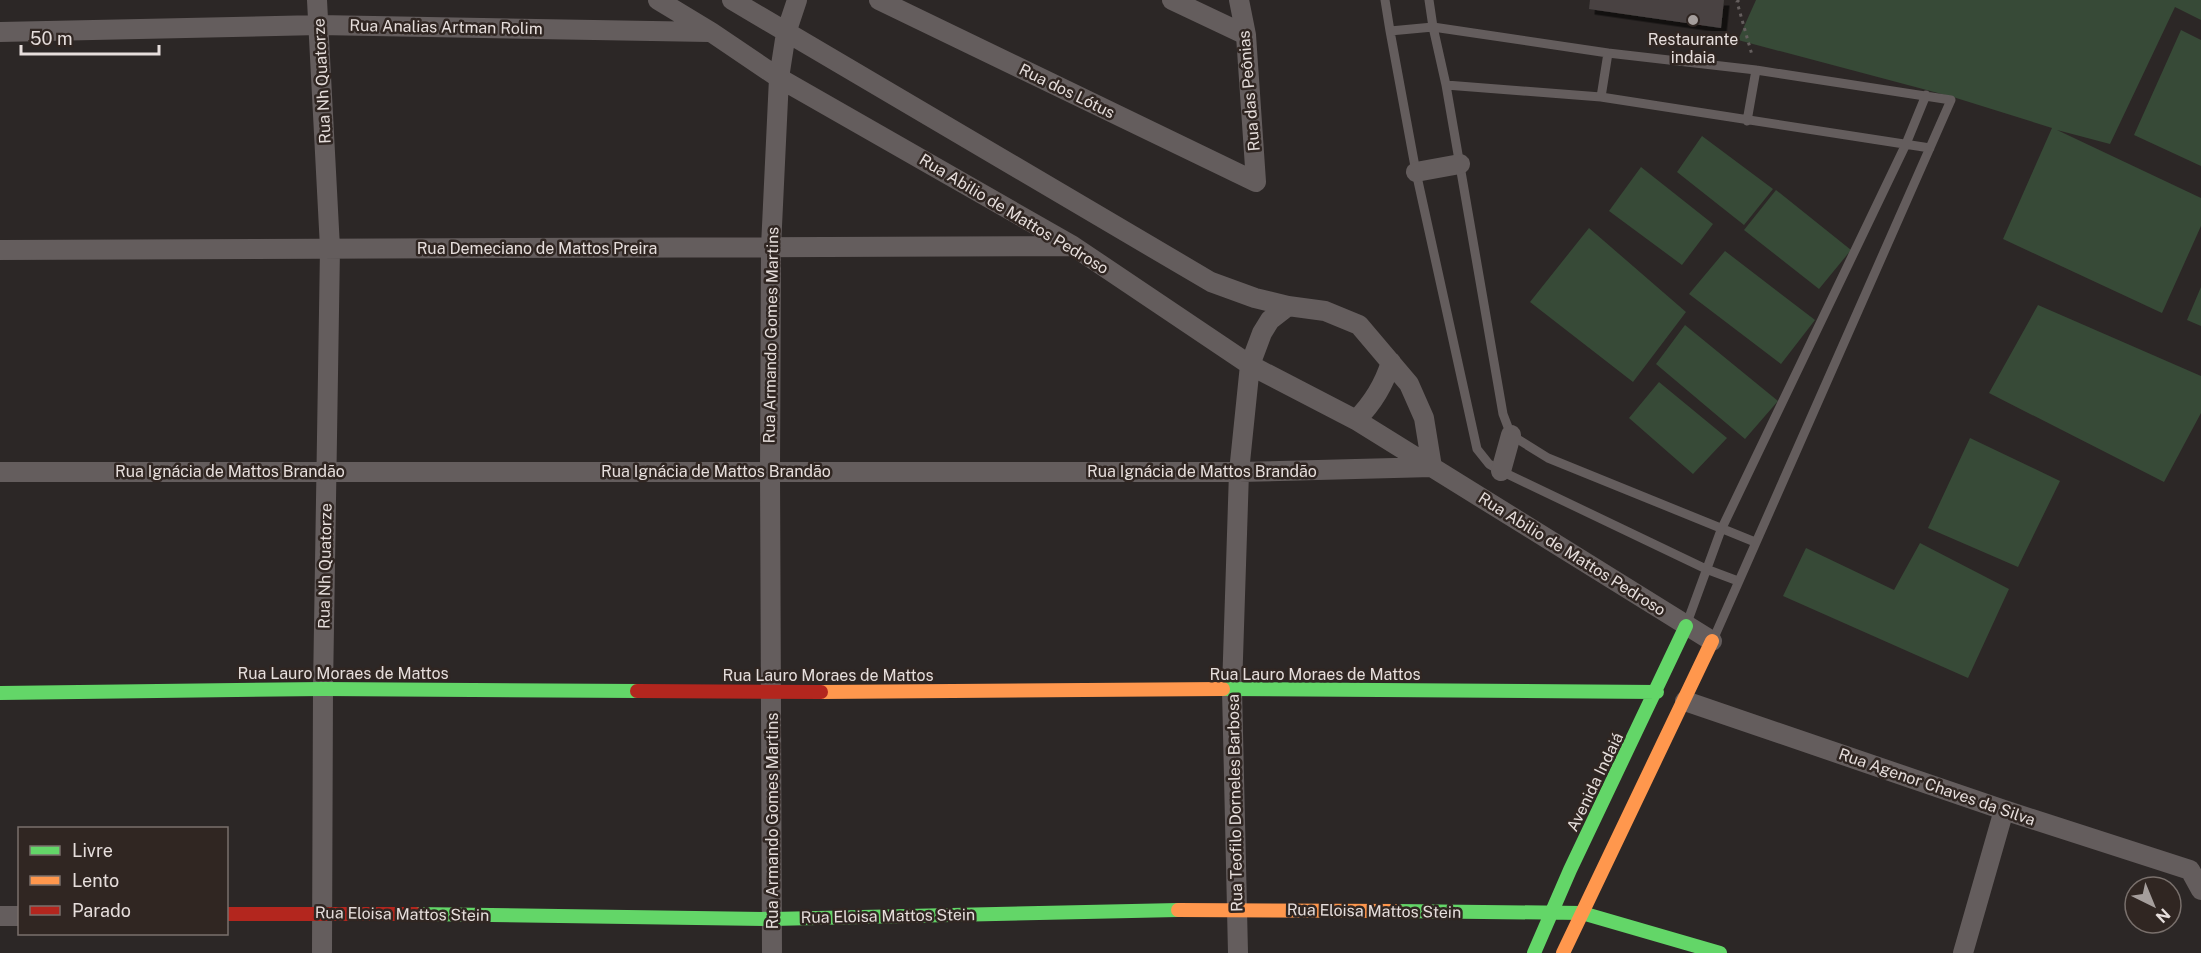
<svg xmlns="http://www.w3.org/2000/svg" width="2201" height="953" font-family="'Public Sans',sans-serif">
<style>
.green{fill:#374a37}
.building{fill:#484342;filter:url(#shadow)}
.lines{fill:none;stroke-linecap:round;stroke-linejoin:round}
.path{stroke:#655f5e;stroke-width:3;stroke-dasharray:3 4.5;stroke-linecap:butt}
.lane{stroke:#645d5d;stroke-width:9}
.street{stroke:#645d5d;stroke-width:20}
.fast{stroke:#63d668;stroke-width:14}
.slow{stroke:#ff974d;stroke-width:14}
.jam{stroke:#b3261e;stroke-width:14}
.poi-dot{fill:#a59e9c;stroke:#302622;stroke-width:2}
.labels{text-anchor:middle;dominant-baseline:central;stroke-width:5;stroke-linejoin:round;paint-order:stroke}
.street-label{font-size:16px;fill:#e6dedc;stroke:#302622}
.poi-label{font-size:16px;fill:#e6dedc;stroke:#302622}
</style>
<defs>
<filter id="shadow"><feDropShadow dx="5.5" dy="5.5" stdDeviation="0" flood-color="#0009"/></filter>
</defs>
<rect width="100%" height="100%" fill="#2c2726"/>
<path class="green" d="M1756,0H2201V20L2175,7L2110,144L2057,130L2201,198V226L2162,313L2003,239L2052,128L1953,97L1738,40Z
M2181,30L2201,40V166L2134,135Z
M1702,136L1773,189L1744,225L1677,172Z
M1641,167L1713,224L1682,265L1609,211Z
M1776,190L1851,250L1819,289L1744,230Z
M1589,228L1686,312L1633,382L1530,302Z
M1725,251L1815,320L1781,364L1689,294Z
M2201,287V326L2187,320Z
M2038,305L2201,376V413L2164,482L1989,393Z
M1685,325L1778,401L1745,439L1656,364Z
M1659,382L1727,438L1693,474L1629,418Z
M1970,438L2060,481L2018,567L1928,528Z
M1920,543L2009,589L1968,678L1783,596L1806,548L1894,590Z"/>
<path class="building" d="M1590,0H1724L1721,28L1589,9Z"/>
<g class="lines">
<path class="path" d="M1739,0L1737,2L1752,55"/>
<path class="lane" d="M1385,0L1390,31
M1429,0L1433,27L1608,53L1756,70L1951,100L1713,640
M1446,85L1601,97L1930,148
M1601,97L1608,53
M1747,121L1756,70
M1738,581L1706,569L1501,471L1489,464L1477,449L1416,172L1390,31L1433,27L1446,85L1503,414L1511,435L1548,458L1755,542
M1687,623L1721,530L1906,144L1926,95"/>
<path class="street" d="M317,0L330,248L323,689L322,953
M658,0L711,32L779,78L1073,246L1250,365L1356,420L1712,641
M732,0L1211,282L1255,298L1288,306L1325,311L1359,325L1409,384L1424,418L1432,467
M879,0L1256,182L1246,35L1239,0
M1172,0L1246,35
M0,32L319,25L709,32
M1416,172L1460,164
M0,250L1071,246
M1356,420C1373,403 1384,385 1391,362
M1501,471L1511,435
M0,472H1239L1432,467
M1685,701L2004,810L2190,870L2201,890
M0,916H20
M772,953L770,471L771,247L779,78L786,33L797,0
M1238,953L1232,689L1239,472L1250,365L1262,333L1270,320L1288,306
M1963,953L2004,810"/>
<path class="fast" d="M1223,689L1657,692
M0,693L323,689L637,691
M1397,911L1582,913L1720,953
M416,914L772,919L1178,910
M1534,953L1570,870L1686,626"/>
<path class="slow" d="M821,692L1223,689
M1178,910L1397,911
M1563,953L1712,641"/>
<path class="jam" d="M637,691L821,692
M226,914H416"/>
</g>
<circle class="poi-dot" cx="1693" cy="20" r="6"/>
<g class="labels">
<g class="street-label">
<text transform="translate(446 27) rotate(1)">Rua Analias Artman Rolim</text>
<text transform="translate(322 81) rotate(-93)">Rua Nh Quatorze</text>
<text transform="translate(1067 91) rotate(26)">Rua dos Lótus</text>
<text transform="translate(1249 91) rotate(-95)">Rua das Peônias</text>
<text transform="translate(1014 214) rotate(31)">Rua Abilio de Mattos Pedroso</text>
<text x="537" y="248">Rua Demeciano de Mattos Preira</text>
<text transform="translate(771 335) rotate(-89)">Rua Armando Gomes Martins</text>
<text x="230" y="471">Rua Ignácia de Mattos Brandão</text>
<text x="716" y="471">Rua Ignácia de Mattos Brandão</text>
<text x="1202" y="471">Rua Ignácia de Mattos Brandão</text>
<text transform="translate(1572 554) rotate(32)">Rua Abilio de Mattos Pedroso</text>
<text transform="translate(325 566) rotate(-89)">Rua Nh Quatorze</text>
<text x="343" y="673">Rua Lauro Moraes de Mattos</text>
<text x="1315" y="674">Rua Lauro Moraes de Mattos</text>
<text x="828" y="675">Rua Lauro Moraes de Mattos</text>
<text transform="translate(1595 782) rotate(-64)">Avenida Indaiá</text>
<text transform="translate(1937 787) rotate(19)">Rua Agenor Chaves da Silva</text>
<text transform="translate(1235 803) rotate(-91)">Rua Teofilo Dorneles Barbosa</text>
<text transform="translate(772 821) rotate(-90)">Rua Armando Gomes Martins</text>
<text transform="translate(1374 911) rotate(1)">Rua Eloisa Mattos Stein</text>
<text transform="translate(402 914) rotate(1)">Rua Eloisa Mattos Stein</text>
<text transform="translate(888 916) rotate(-1)">Rua Eloisa Mattos Stein</text>
</g>
<g class="poi-label">
<text x="1693" y="39">Restaurante<tspan x="1693" dy="18">indaia</tspan></text>
</g>
</g>
<rect x="18" y="827" width="210" height="108" fill="#302622" stroke="#79706c" stroke-width="1.5"/>
<rect x="30" y="846" width="30" height="9" fill="#63d668" stroke="#79706c" stroke-width="1.5"/>
<text x="72" y="857" font-size="18" fill="#e6dedc">Livre</text>
<rect x="30" y="876" width="30" height="9" fill="#ff974d" stroke="#79706c" stroke-width="1.5"/>
<text x="72" y="887" font-size="18" fill="#e6dedc">Lento</text>
<rect x="30" y="906" width="30" height="9" fill="#b3261e" stroke="#79706c" stroke-width="1.5"/>
<text x="72" y="917" font-size="18" fill="#e6dedc">Parado</text>
<g transform="translate(2153 905) rotate(137)"><circle r="28" fill="#302622" stroke="#79706c" stroke-width="1.5"/>
<path d="M0-4.5L10 22L0 15L-10 22Z" fill="#a59e9c"/>
<text y="-9" font-size="16" font-weight="bold" text-anchor="middle" fill="#e6dedc">N</text>
</g>
<path d="M21 45v9h138v-9" fill="none" stroke="#e6dedc" stroke-width="3"/>
<text x="30" y="45" font-size="18" fill="#e6dedc" stroke="#302622" stroke-width="4.5" paint-order="stroke">50 m</text>
</svg>
